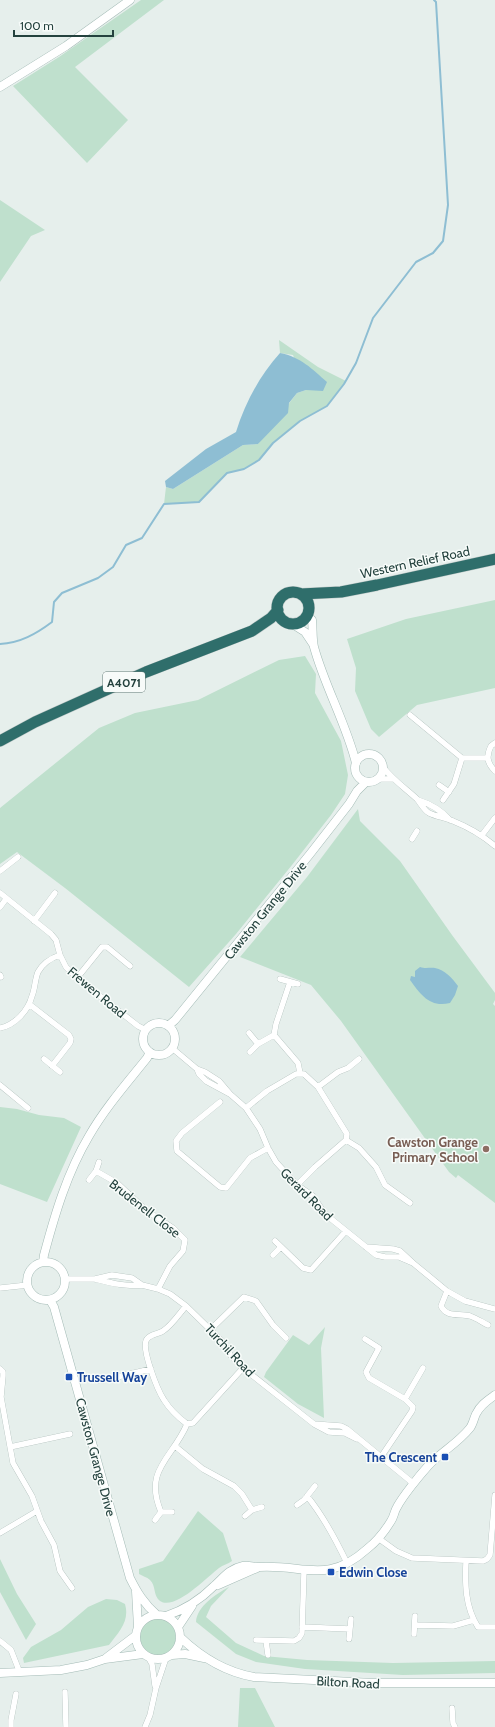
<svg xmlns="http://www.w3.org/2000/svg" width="495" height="1727" font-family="Cabin,sans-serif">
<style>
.green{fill:#bfe0cd}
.water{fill:#8ebed3}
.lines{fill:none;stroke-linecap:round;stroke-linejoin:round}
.stream{stroke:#8ebed3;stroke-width:2}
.street-casing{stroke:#a8b8b4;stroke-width:6}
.secondary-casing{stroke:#a4bbb6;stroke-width:9}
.highway-casing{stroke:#c2cac9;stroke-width:12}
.street{stroke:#fff;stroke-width:5.5}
.secondary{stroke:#fff;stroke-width:8}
.highway{stroke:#2f6e6b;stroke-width:11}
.education-dot{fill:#8d6e63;stroke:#f7fbf9;stroke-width:1.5}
.transit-dot{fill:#1a4fb4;stroke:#f7fbf9;stroke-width:1.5}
.labels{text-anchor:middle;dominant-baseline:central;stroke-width:3;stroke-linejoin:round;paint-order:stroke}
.shield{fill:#f7fbf9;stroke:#637a76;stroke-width:1}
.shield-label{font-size:12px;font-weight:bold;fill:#24423e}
.street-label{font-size:13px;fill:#24423e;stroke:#f7fbf9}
.education-label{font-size:13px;font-weight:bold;fill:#785e54;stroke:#f7fbf9;text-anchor:end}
.transit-label{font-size:13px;font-weight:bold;fill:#164399;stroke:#f7fbf9;text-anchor:start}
</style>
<rect width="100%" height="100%" fill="#e6efec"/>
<path class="green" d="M141,0H164L75,67L128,120L87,163L13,86L59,57Z
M0,200L45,230L31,236L0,282Z
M279,340L318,367L346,381L344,384L327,406L300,421L273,443L259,460L244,469L227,473L199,502L164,504L166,487L173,489L243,445L258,444L297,393L306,390L293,355L280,353Z
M495,600V688L417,705L379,737L371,729L355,691L356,668L347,639L406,619Z
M305,656L316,674L315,693L341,741L348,775L345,794L331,815L292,865L236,934L189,987L65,888L17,852L0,864V808L99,728L135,713L198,700L279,660Z
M358,809L360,821L400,861L452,935L495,993V1000L493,1004L495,1006V1203L458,1175L456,1178L449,1172L341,1021L311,985L240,957L307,877Z
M0,1107L17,1109L39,1115L64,1118L81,1127L47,1202L0,1184Z
M325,1327L321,1348L324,1418L298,1404L264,1377L266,1372L293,1335L309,1345Z
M198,1511L223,1533L232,1561C228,1564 223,1565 219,1568C207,1577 175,1611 160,1601C153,1596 156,1585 150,1580C147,1577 142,1576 139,1574V1569L163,1561Z
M0,1559L17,1594L36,1624L26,1640L0,1592Z
M229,1587L211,1606L206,1617L236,1643L264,1656L307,1660L393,1663L495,1661V1673L403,1675L305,1669L256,1662L236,1654L196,1622C197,1606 216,1594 229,1587Z
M106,1599L117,1600L125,1604C130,1621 119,1632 109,1645L24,1663L23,1658L31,1647L61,1630L88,1607Z
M139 1637a19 19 0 1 1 38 0a19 19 0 1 1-38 0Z
M240,1688H255L275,1727H238Z"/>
<path class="water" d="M280,353C301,357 312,369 327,382L323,391L306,390L297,393L289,403L288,413L258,444L243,445L173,489L166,487L165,481L206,449L236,432C245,403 260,375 280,353Z
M420,967C426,969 430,967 435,968C445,970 452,978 458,986L455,995L450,1003C430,1008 421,995 410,980L411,976L415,977V971Z"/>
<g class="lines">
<path class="stream" d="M0,644C20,643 36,634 52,622L54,602L62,593L98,578L113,567L126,545L142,538L164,504L199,502L227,473L244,469L259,460L273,443L300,421L327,406L344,384L356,363L373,318L416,262L433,253L443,241L448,205L436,2L434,0"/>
<defs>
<path id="street" d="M410,715L462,758H487
M495,743L491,746C486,756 487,763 495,771
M383,767C393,780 405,788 417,799C421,804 424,810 429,813C437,817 445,817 453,821C468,827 482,835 495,846
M378,779H392
M439,785L449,792
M418,800C431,804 441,810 450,820
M443,800L454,784L462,758
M482,835L495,818
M412,839L417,831
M0,871L18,857
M0,893L51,934L56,940L60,955L66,967L77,978L138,1026L146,1030
M0,907L6,899
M34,921L55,893
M0,975L1,977
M77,978L102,947H107L130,966
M280,979L298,984
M290,982L276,1024L274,1035L298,1063L300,1073
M29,1004L69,1035L71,1039L70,1043L52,1066
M0,1028C15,1025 28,1011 32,996C35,989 35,979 38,972C43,963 51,958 60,955
M249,1033L258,1044L250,1052
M258,1044L274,1035
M172,1048L197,1069L205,1072L219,1081L230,1094
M44,1059L60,1072
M197,1069L199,1074L206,1081L230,1094L246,1108L260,1129L268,1148L276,1162L297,1185L313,1196L325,1214L376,1255L385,1257H399L413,1263L400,1251L393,1249L366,1247
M0,1085L28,1108
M318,1087L338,1072L348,1068L359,1059
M220,1102L182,1133L176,1141L177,1151L220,1187L226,1188L250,1158L268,1148
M246,1108L267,1091L296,1074H304L318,1087L347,1134L346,1140L315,1167L297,1185
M346,1140L359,1148L376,1167L385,1185L410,1203
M96,1171L117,1183L147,1211L173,1228L185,1240L183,1251L170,1266L158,1289
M89,1180L96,1171L99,1162
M275,1241L303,1268L311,1270L346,1231
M273,1255L281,1247
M413,1263L447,1291L465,1301L495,1309
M65,1279H95L112,1275L132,1278L142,1285C126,1287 111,1283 95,1279
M142,1285L158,1289L170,1294L186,1306L223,1342L231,1356L243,1368L314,1424
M0,1288L28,1285
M447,1291L441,1306C447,1318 459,1313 470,1316C476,1318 482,1322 488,1325
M186,1306C179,1314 172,1325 163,1331C159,1334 151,1334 147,1339C140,1347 158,1391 164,1400C169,1408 179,1418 187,1424L193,1423L243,1368
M211,1329L244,1297L256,1301L273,1325L286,1338
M365,1339L379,1348L366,1372L369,1378L405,1399L413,1407L412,1411L381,1457
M0,1369L3,1372V1376L1,1397L13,1463L32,1496L41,1521L54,1545L60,1571L72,1588
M100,1381L151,1369
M405,1399L423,1368
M357,1439L345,1433L329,1432L314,1424L341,1426L347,1429L414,1484
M175,1446L203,1469L234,1486L242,1494L252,1510
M10,1447L70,1434
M307,1496C324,1517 336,1540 347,1563
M297,1505L304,1500L315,1486
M161,1512C143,1469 173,1458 187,1424
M245,1516L252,1510L262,1507
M155,1520L161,1512H172
M0,1533L37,1511
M378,1538L396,1551L412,1558L483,1561L487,1559L490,1555L495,1495
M466,1561C465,1584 465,1607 478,1627H495
M415,1625L453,1626L474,1620
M302,1627L350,1629
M414,1634L415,1616
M349,1639L351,1619
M256,1640L294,1641L299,1638L302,1633L304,1571
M0,1641L11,1650L20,1673
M266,1641L268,1655
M148,1657L152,1664L155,1686
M65,1692L66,1727
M452,1708L453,1723L455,1727
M11,1727V1720L16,1694
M145,1727L150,1715L156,1688L166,1658"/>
<path id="secondary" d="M0,87L66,46L130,0
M308,616L312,620C313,629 312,638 314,647C325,687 346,723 356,763
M294,625L305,632L313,644
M355 768a14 14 0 1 1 28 0a14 14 0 1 1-28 0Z
M143 1039a16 16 0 1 1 32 0a16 16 0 1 1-32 0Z
M168,1026L175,1020L310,854L349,804L357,791L366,782
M43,1262L44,1255C55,1214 67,1173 89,1136C105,1108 127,1083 147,1058L150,1052
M27 1281a19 19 0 1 1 38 0a19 19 0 1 1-38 0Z
M50,1300L54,1307L130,1578C137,1592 144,1604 157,1615
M218,1585L257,1568
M136,1591L138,1627
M136 1637a22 22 0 1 1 44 0a22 22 0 1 1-44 0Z
M166,1616C184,1610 200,1600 214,1586C224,1577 229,1569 243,1566C248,1565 254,1567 259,1567C304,1564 327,1585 367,1549C376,1542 385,1531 391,1521C394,1517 394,1512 397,1507C403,1496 419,1476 428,1466C441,1452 457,1444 470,1428C473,1424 474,1418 476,1414C480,1405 488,1400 495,1395
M178,1627L192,1606
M180,1637C202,1658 225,1672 254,1677L373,1683H495
M172,1655L185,1654L204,1658
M106,1658L135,1636
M0,1673L61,1670L87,1665L105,1659L143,1654"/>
<path id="highway" d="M277 608a16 16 0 1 1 32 0a16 16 0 1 1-32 0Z
M301,594L341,592L377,585L495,559
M0,741L35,722L146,672L252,631L271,618L278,610"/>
</defs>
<use href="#street" class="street-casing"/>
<use href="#secondary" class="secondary-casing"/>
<use href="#highway" class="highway-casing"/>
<use href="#street" class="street"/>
<use href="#secondary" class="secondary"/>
<use href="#highway" class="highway"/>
</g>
<circle class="education-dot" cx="486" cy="1149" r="4"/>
<g class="transit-dot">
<rect x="65" y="1373" width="8" height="8" rx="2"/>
<rect x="441" y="1453" width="8" height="8" rx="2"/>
<rect x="327" y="1568" width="8" height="8" rx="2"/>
</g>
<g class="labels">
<rect class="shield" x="103" y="672" width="42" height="20" rx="3"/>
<g class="shield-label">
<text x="124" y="682">A4071</text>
</g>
<g class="street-label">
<text transform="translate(415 562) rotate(-12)">Western Relief Road</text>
<text transform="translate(265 910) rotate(-51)">Cawston Grange Drive</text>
<text transform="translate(97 992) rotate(40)">Frewen Road</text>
<text transform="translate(307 1194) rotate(45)">Gerard Road</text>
<text transform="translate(145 1208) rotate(38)">Brudenell Close</text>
<text transform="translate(230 1350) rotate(47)">Turchil Road</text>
<text transform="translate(96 1457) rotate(75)">Cawston Grange Drive</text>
<text transform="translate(348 1682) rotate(3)">Bilton Road</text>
</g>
<g class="education-label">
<text x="478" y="1142">Cawston Grange<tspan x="478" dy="15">Primary School</tspan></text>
</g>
<g class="transit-label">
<text x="77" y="1377">Trussell Way</text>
<text x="437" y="1457" text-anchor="end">The Crescent</text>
<text x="339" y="1572">Edwin Close</text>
</g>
</g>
<path d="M14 30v6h99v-6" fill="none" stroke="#24423e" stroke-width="2"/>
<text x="20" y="30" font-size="12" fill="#24423e" stroke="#f7fbf9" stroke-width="3" paint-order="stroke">100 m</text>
</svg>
